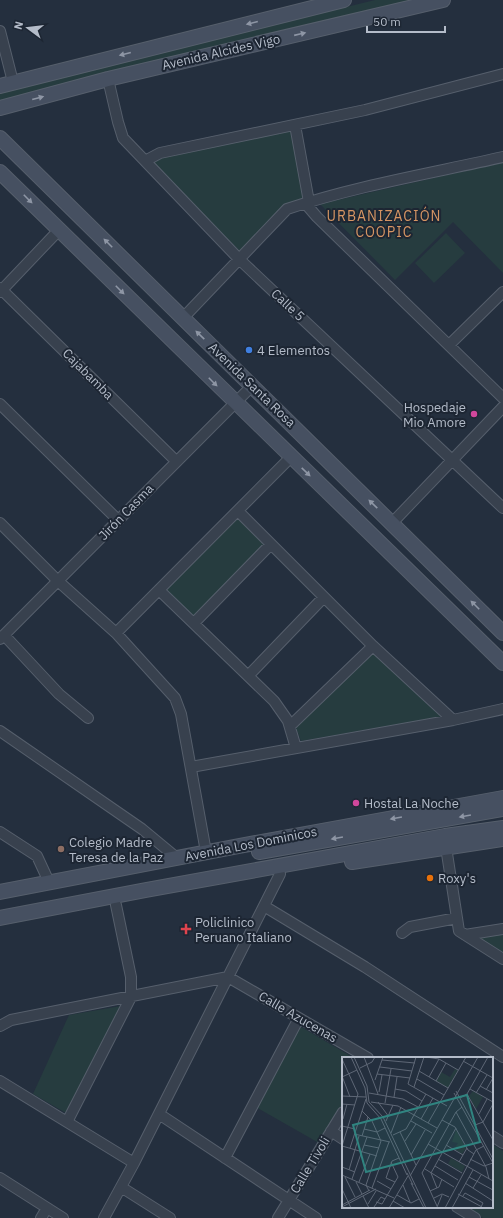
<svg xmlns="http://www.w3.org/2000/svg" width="503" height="1218" font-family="'IBM Plex Sans',sans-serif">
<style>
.green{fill:#263c3f}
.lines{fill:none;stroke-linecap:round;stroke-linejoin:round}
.street-casing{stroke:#565f6c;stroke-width:12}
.secondary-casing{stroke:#565f6c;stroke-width:16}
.street{stroke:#38414e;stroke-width:10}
.secondary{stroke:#465061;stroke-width:14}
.oneway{fill:#8e96a5}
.shop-dot{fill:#3f7fe0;stroke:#1d2633;stroke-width:1.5}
.hotel-dot{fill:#d1479c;stroke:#1d2633;stroke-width:1.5}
.education-dot{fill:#8d6e63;stroke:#1d2633;stroke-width:1.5}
.food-dot{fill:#e8710a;stroke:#1d2633;stroke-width:1.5}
.health-dot{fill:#e0444e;stroke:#1d2633;stroke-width:1.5}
.labels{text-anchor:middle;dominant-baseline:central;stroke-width:4;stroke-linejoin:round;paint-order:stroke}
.street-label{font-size:13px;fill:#b4bcc9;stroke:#1d2633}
.poi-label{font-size:13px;fill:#b4bcc9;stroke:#1d2633;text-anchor:start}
.neighbourhood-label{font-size:14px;letter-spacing:1px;fill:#d59563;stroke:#1d2633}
.inset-road{fill:none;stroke:#5e6776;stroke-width:1}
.view{fill:#308480;fill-opacity:0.15;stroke:#308480;stroke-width:2}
.inset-edge{fill:none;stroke:#b4bcc9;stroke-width:2}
</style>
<rect width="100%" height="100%" fill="#242f3e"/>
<path class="green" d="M375,0H419L0,103V92Z
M292,128L305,200L242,253L148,161L162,154Z
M503,162V273L453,222L395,280L320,204Z
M446,233L465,253L434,283L415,263Z
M238,517L265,544L194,616L165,590Z
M373,652L441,717L301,741L296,728Z
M503,934V954L478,938Z
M121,1006L66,1113L33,1094L69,1015Z
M296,1024L354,1058H343V1102L319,1143L254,1106Z
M492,1144L503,1151V1218H483L465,1207H492Z"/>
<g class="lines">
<defs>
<path id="street" d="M0,31L13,82
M108,79L118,122L123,138L239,259L503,508
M295,125L309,202
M145,161L160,153L365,110L503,74
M305,203L317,217L503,398
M0,288L176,461
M0,292L59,230
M183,318L287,209C355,186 432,173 503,157
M449,345L503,292
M0,404L118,520
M238,511L373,646L453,720
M393,522L503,407
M0,523L58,581L116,633L175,698L181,714L206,852
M159,590L274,701L288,721L296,748
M194,623L271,544
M116,633L291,457
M4,635L59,694L88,718
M0,639L252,386
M248,676L324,597
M290,726L373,646
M0,731L142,829L177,858
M191,767L453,720L503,709
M0,832L37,856L49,882
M446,847L459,931L503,959
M264,906L365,967L503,1057
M402,933L410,927L457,918
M465,935L503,929
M0,1026L11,1020L228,977L368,1058
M0,1081L134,1163
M159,1114L316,1218
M67,1122L131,997V977L116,905
M331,1131L343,1139
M492,1136L503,1143
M225,1158L299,1018
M0,1178L63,1218
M121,1187L170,1218
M457,1207L475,1218
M41,1218L47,1208
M104,1218L134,1163L280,874
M278,1218L343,1112"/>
<path id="secondary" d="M0,86L344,0
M0,108L108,79L443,0
M0,138L503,633
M0,172L503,663
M259,852L503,809
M352,862L503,839
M0,892L239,846L503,798
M0,918L146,890L445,836L503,828"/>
</defs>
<use href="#street" class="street-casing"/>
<use href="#secondary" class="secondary-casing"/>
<use href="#street" class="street"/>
<use href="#secondary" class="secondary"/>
</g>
<defs><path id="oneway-solid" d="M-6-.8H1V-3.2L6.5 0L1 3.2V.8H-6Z"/></defs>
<g class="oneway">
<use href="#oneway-solid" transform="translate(252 23) rotate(166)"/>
<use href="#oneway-solid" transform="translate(300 34) rotate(-13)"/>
<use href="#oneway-solid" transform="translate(125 54) rotate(166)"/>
<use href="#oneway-solid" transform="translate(38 98) rotate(-15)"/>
<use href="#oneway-solid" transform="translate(28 199) rotate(45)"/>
<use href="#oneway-solid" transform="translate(108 243) rotate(-135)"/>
<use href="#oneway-solid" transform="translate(120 290) rotate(45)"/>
<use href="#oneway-solid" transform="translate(200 335) rotate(-136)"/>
<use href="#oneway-solid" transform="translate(213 382) rotate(45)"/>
<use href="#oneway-solid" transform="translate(306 472) rotate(44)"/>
<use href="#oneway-solid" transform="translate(373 504) rotate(-136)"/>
<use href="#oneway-solid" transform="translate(475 605) rotate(-135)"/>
<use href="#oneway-solid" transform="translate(465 816) rotate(170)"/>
<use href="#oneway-solid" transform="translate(396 818) rotate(170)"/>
<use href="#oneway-solid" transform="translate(337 838) rotate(170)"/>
</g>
<circle class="shop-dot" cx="249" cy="350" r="4"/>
<g class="hotel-dot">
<circle cx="474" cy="414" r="4"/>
<circle cx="356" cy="803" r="4"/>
</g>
<circle class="education-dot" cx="61" cy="849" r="4"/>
<circle class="food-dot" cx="430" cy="878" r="4"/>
<path class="health-dot" d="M184 923h4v4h4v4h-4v4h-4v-4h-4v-4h4z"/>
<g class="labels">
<g class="street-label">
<text transform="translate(221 52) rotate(-13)">Avenida Alcides Vigo</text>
<text transform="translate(288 305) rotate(43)">Calle 5</text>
<text transform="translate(88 374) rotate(45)">Cajabamba</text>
<text transform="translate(252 385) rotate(44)">Avenida Santa Rosa</text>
<text transform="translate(126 512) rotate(-46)">Jirón Casma</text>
<text transform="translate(251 844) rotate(-11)">Avenida Los Dominicos</text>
<text transform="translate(298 1017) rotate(30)">Calle Azucenas</text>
<text transform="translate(310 1165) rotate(-59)">Calle Tivoli</text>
</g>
<g class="poi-label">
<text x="257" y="350">4 Elementos</text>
<text x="466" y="407" text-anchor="end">Hospedaje<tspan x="466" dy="15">Mio Amore</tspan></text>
<text x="364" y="803">Hostal La Noche</text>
<text x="69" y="842">Colegio Madre<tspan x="69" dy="15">Teresa de la Paz</tspan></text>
<text x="438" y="878">Roxy's</text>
<text x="195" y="922">Policlinico<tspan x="195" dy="15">Peruano Italiano</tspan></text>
</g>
<g class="neighbourhood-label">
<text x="384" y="216">URBANIZACIÓN<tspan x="384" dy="16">COOPIC</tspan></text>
</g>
</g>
<g transform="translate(342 1057)">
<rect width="151" height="151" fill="#242f3e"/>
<path d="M113,12L116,13L106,31L94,24L99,15L108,20ZM131,34L141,40L134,52L127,39ZM114,73L124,91L120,97L112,92L116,86L110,85ZM109,101L123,109L120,115L106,107Z" fill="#263c3f"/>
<path class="inset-road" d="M9,0L23,31L25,46L39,62L65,118M12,0L25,29L27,45L41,60L84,151M22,0L36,37M74,0L66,27L105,49M84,0L97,2L116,13M0,2L16,37L0,89M40,3L73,6M121,4L151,21L144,33M38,10L70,14M18,11L30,5L33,0M77,14L106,31M35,17L68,21M0,19L8,40M0,20L15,13M87,20L97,2M75,22L102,38M33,23L41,0M94,24L104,6M138,29L151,36M72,30L82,0M53,32L64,34L80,44M128,32L151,45M114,34L151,102M37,35L40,18M27,36L61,42L76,50M112,36L151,106M134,36L145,18M125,37L151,83M0,39L24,40M52,40L55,20M118,41L125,37L146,0M29,45L56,49L95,71M36,45L47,60M43,46L49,12M0,47L13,48M20,54L30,64L39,84L24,128L27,134M114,55L144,110L147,122M137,57L145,42M1,62L5,47M79,62L91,41M100,63L113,70L126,93L132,97M44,64L51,48M69,64L90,76M86,66L124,0M133,68L141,65L151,47M0,69L13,72M22,72L35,75L43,71M58,75L74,108M49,76L59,50M12,77L48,85M51,78L64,72L84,37M20,79L26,60M63,84L74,67M86,87L151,124M22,88L37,91M104,88L121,98M0,89L35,99M8,91L24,42M69,98L83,73M96,102L120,116M128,102L142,109L151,106M117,105L125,91M93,109L116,123M0,110L13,115M83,112L112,130M7,113L17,79M65,116L71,128M0,118L52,141M68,119L136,0M3,120L13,140M127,120L151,133M10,122L25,80M35,124L49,132M14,125L20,137M17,125L28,97M53,125L44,121L50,104L57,101M69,126L82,151M123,126L151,144M61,128L68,145M30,131L47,85M95,131L89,116L114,71M131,131L139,118M0,132L9,151M88,134L97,130L100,122M116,137L140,150M55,138L69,146L77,142M21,139L27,151M121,139L123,136L141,146L139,150M92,141L100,137L107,140M51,144L63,151M34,145L40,147L56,120L49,105M26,147L34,134M0,148L28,133M95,149L80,116L114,55L120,50M0,150L34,132M32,150L39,140L43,142M95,150L100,138M47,151L66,119M103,151L134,93L142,89M110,151L131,113"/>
<path class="view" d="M125,38L138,85L24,115L11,68Z"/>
<rect width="151" height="151" class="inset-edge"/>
</g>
<g transform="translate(28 28) rotate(285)" stroke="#1d2633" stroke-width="3" paint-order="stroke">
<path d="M0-3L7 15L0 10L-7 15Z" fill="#b4bcc9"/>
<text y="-6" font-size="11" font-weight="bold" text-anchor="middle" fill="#b4bcc9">N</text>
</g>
<path d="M367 26v6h78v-6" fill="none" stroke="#b4bcc9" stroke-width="2"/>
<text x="373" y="26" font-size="12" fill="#b4bcc9" stroke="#1d2633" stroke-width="3" paint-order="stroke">50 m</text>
</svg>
